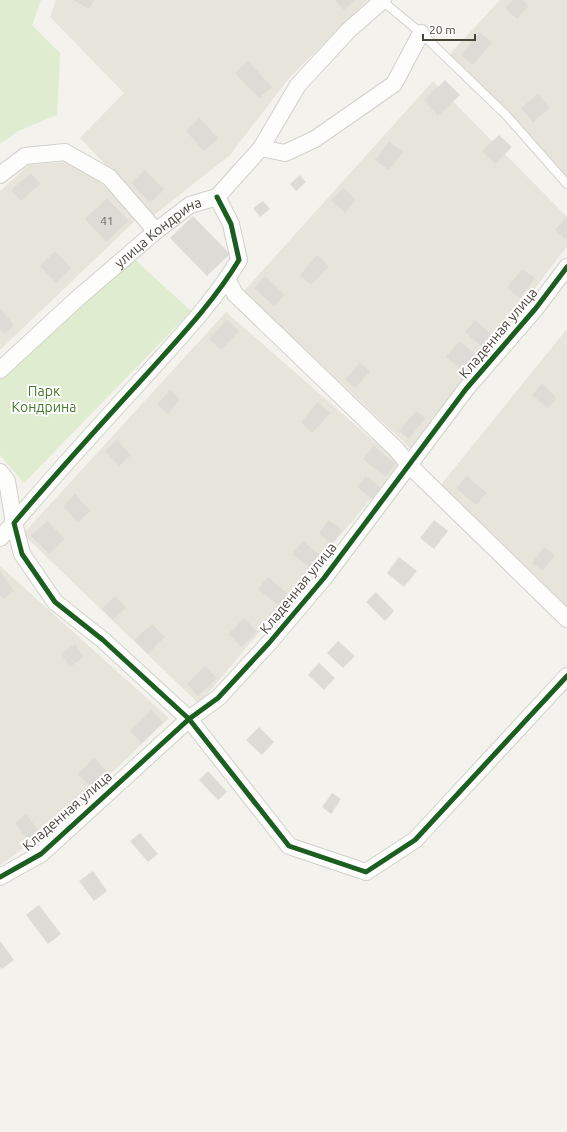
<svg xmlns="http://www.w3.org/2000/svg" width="567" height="1132" font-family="Ubuntu,sans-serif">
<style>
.residential{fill:#e7e4dc}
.green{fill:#dfeccf}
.building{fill:#dddbd6}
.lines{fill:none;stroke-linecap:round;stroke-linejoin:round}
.lane-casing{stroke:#d1d0cb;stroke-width:10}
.street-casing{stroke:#d1d0cb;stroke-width:18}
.lane{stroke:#fdfdfc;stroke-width:8}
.street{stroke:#fdfdfc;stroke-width:16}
.cycleway-casing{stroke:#fff;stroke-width:8}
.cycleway{stroke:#1b5e20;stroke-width:5}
.labels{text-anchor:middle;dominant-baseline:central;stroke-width:4;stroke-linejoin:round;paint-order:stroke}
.number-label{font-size:12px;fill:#706a61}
.street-label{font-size:14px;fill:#4a4439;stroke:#fff}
.park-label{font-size:14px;fill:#467b2d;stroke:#fff}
</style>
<rect width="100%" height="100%" fill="#f3f2ed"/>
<path class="residential" d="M56,0H368L289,78L230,155L154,215L80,138L124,93L50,17Z
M500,0H567V177L449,55Z
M433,81L567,217V246L412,450L244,291Z
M66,162L96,178L138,218L0,350V191L29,165Z
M226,312L400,464L199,704L23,534Z
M567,329V607L439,487Z
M0,566L169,718L59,823L0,865Z"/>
<path class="green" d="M0,0H41L32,25L60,53L57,115L18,131L0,144Z
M133,258L191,311L24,483L0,455V380Z"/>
<path class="building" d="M73,0H94L89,9Z
M335,0H355L344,10Z
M513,0H523L529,6L517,19L505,8Z
M480,32L492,43L473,65L461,55Z
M248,61L272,87L259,98L235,73Z
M445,80L460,95L438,116L424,100Z
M538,94L550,108L533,122L521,108Z
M199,118L218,138L204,151L186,131Z
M499,135L512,147L495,164L482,151Z
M389,142L403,152L389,170L375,160Z
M145,170L164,190L150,203L131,183Z
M31,173L40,184L21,201L11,190Z
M300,175L306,182L296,191L290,184Z
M343,188L356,200L345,213L331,200Z
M107,198L129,221L106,242L85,219Z
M263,201L270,209L260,217L253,208Z
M193,216L230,254L207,276L170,238Z
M567,217V237L565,239L555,230Z
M55,251L71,268L56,283L40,266Z
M317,255L329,266L311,285L300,275Z
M522,269L535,278L520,298L507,288Z
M265,276L285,295L274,306L254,288Z
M0,308L14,325L4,334L0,329Z
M227,320L239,331L221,350L209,339Z
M475,320L492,335L482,347L465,332Z
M460,341L477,356L464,372L446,357Z
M360,363L370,371L355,388L345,379Z
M542,384L557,398L548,408L532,395Z
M170,390L180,399L168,414L157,404Z
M318,402L330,413L312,433L301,422Z
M416,411L425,418L409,439L399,431Z
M117,440L131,455L119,466L105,451Z
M374,446L395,464L385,477L363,459Z
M366,476L381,488L372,499L357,487Z
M467,476L487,493L476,505L456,488Z
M75,494L90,511L78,522L63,506Z
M329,520L342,531L331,544L319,533Z
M434,520L448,531L434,549L420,538Z
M47,521L65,539L49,554L31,536Z
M303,541L322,557L311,569L292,554Z
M544,547L555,555L543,571L532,563Z
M399,557L417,571L404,587L387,573Z
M0,571L14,591L3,599L0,594Z
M268,577L289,595L279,606L258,589Z
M376,592L394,611L385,621L366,602Z
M115,596L126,608L113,620L102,609Z
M244,618L257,631L242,647L228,634Z
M152,624L165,637L148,654L134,640Z
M338,641L355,656L343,668L327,653Z
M75,644L84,657L70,667L61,654Z
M319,663L335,678L324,690L308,675Z
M205,666L217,678L198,696L187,684Z
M151,710L163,722L142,743L130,731Z
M259,727L274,742L262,755L246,740Z
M94,758L110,775L94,790L78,774Z
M208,771L227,792L218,800L199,780Z
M332,793L341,799L331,814L322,807Z
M26,814L39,831L28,840L15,823Z
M140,833L158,854L148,862L130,841Z
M93,871L107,891L94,901L79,881Z
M39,905L61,934L48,944L26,915Z
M0,941L14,960L2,969L0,967Z"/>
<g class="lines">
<defs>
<path id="lane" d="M381,0L421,33L506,115L567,184"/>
<g id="street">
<path d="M261,148L285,153L315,139L394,84L421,33"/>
<path d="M0,175L25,156L65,152L109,177L156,231"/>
<path d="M217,197L231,224L239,260C213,303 178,339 145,376C101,424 56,473 14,523L22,554L55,602L103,640L189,719L289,846L366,872L415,840L567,676"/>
<path d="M227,279L235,294L396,449L409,465L567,619"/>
<path id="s1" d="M0,370L78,298L156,231L190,205L217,197L261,148L298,85L349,30L383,0"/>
<path d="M0,472L7,481L14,523L0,538"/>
<path d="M0,877L41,854L189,719L218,698L269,643L324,578L466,389L536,308L567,267"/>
</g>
</defs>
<use href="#lane" class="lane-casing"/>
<use href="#street" class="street-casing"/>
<use href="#lane" class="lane"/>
<use href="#street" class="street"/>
<defs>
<path id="cycleway" d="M217,197L231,224L239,260C213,303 178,339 145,376C101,424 56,473 14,523L22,554L55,602L103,640L189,719L289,846L366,872L415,840L567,676
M0,877L41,854L189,719L218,698L269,643L324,578L466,389L536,308L567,267"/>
</defs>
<use href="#cycleway" class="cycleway-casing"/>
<use href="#cycleway" class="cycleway"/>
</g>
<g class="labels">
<g class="number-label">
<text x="107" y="220">41</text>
</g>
<g class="street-label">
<text stroke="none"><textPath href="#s1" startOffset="210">улица Кондрина</textPath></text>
<text transform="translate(498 333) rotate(-50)">Кладенная улица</text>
<text transform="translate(298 588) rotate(-51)">Кладенная улица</text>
<text transform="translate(67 811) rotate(-41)">Кладенная улица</text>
</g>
<g class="park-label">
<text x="44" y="391">Парк<tspan x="44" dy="16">Кондрина</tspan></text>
</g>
</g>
<path d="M423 34v6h52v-6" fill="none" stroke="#4a4439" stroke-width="2"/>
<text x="429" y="34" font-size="12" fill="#4a4439" stroke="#ffffff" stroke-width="3" paint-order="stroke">20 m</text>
</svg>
